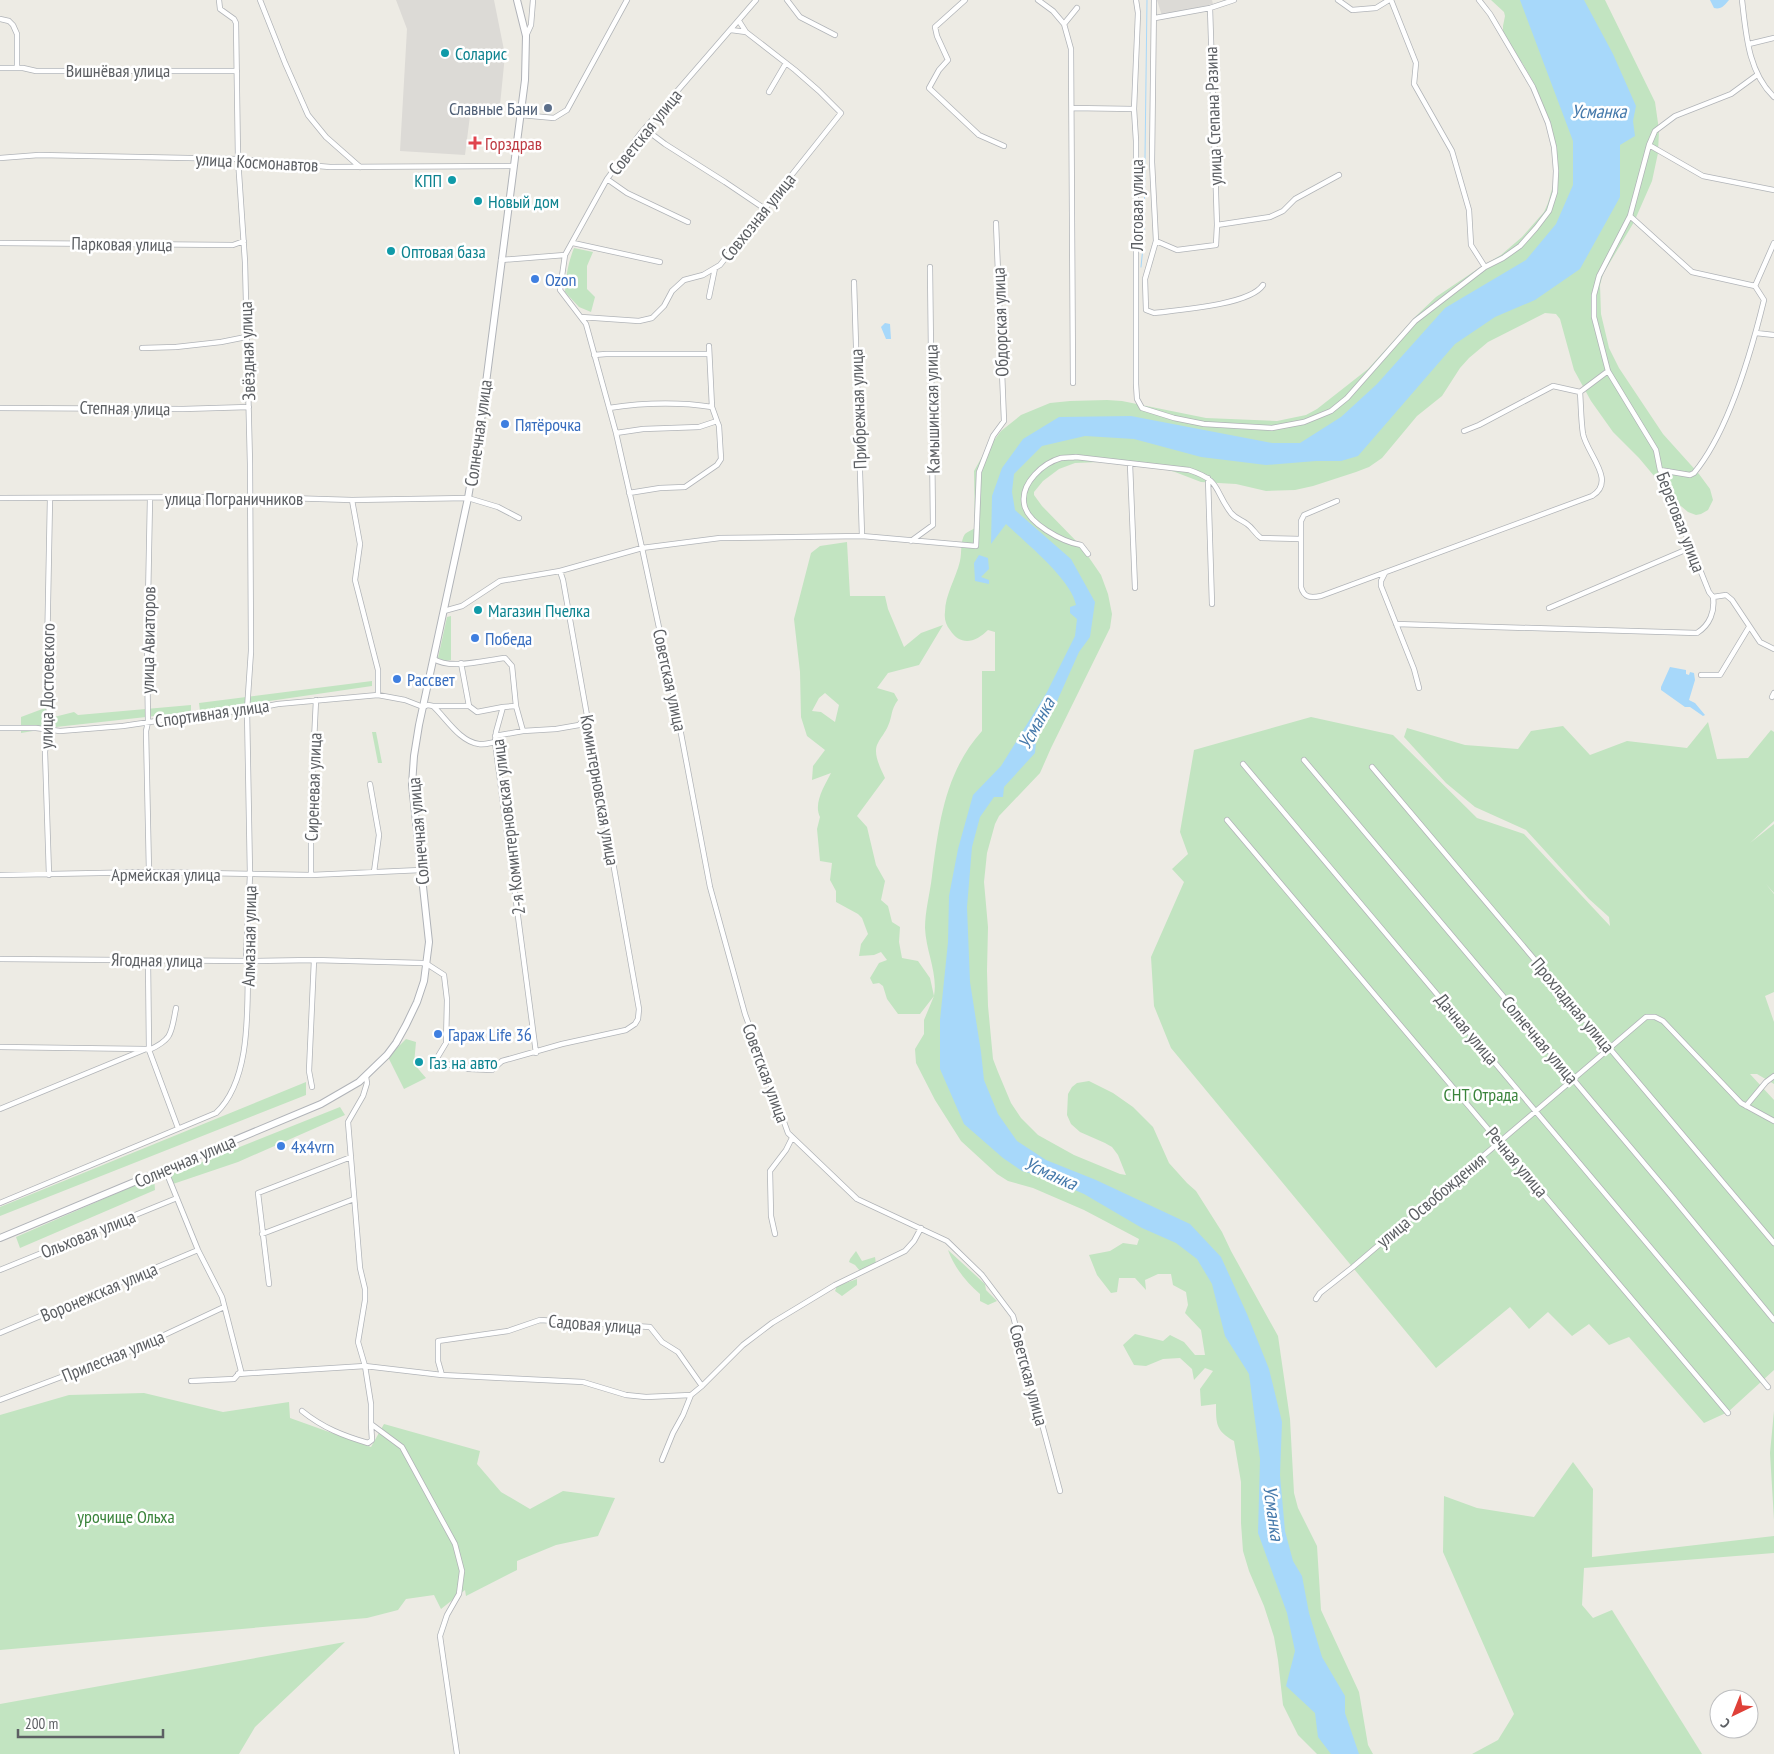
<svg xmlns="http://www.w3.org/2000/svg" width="1774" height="1754" font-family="'PT Sans Narrow',sans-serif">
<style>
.industrial{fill:#dcdad6}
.green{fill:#c2e4c1;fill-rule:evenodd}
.water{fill:#a7d8fa}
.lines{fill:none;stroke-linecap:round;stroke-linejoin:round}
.stream{stroke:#a7d8fa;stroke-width:1}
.street-casing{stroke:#b1b4b8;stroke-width:6}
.secondary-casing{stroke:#b0b3b8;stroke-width:8}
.street{stroke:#fff;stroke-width:4.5}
.secondary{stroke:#fff;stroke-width:6}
.culture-dot{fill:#0f9aa8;stroke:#fff;stroke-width:2}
.service-dot{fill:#5c6f8a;stroke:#fff;stroke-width:2}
.health-dot{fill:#e0444e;stroke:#fff;stroke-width:2}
.shop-dot{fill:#3f7fe0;stroke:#fff;stroke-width:2}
.labels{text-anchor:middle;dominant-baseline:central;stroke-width:5;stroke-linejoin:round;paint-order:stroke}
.culture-label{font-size:18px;fill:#0d838f;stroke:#fff;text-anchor:start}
.street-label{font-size:18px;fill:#5c5f63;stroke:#fff}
.service-label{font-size:18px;fill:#4e5e75;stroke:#fff;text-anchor:end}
.health-label{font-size:18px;fill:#be3a42;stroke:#fff;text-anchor:start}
.shop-label{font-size:18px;fill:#366cbe;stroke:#fff;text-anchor:start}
.park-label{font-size:18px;fill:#3a843b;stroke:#fff}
.water-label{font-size:19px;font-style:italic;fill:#4579ab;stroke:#fff}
</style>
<rect width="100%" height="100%" fill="#edebe4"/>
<path class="industrial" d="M396,0H494L505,55L499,115L471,108L465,155L400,151L407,29Z
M1157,0H1212L1213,4L1162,16Z"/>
<path class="green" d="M1491,0H1605L1655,102L1659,130L1658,153L1652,181L1634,222L1603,274L1600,285L1601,314L1609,348L1619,368L1663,434L1699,474L1710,489L1713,500L1708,510L1701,514L1696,515L1688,512L1675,501L1639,458L1613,432L1591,401L1574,370L1560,319L1556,314L1545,313L1488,342L1469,358L1460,368L1442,396L1417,416L1382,458L1369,467L1356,472L1313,486L1295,490L1266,491L1236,484L1201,482L1175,472L1164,469L1099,462L1075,463L1059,469L1043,481L1034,492V495L1042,506L1081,546L1101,575L1108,594L1112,614L1110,628L1051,748L1040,773L999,816L995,824L987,853L984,882L988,927L987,971L988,1006L993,1059L998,1072L1011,1103L1021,1118L1038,1135L1074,1155L1120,1174L1126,1175L1118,1155L1112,1147L1105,1143L1080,1132L1071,1124L1067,1115L1068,1094L1072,1087L1077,1083L1089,1081L1113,1093L1133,1107L1153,1127L1169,1163L1187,1183L1196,1191L1222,1232L1231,1251L1278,1336L1290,1419L1294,1493L1298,1508L1317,1546L1321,1610L1359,1692L1368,1745L1373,1754H1317L1298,1735L1283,1705L1278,1660L1274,1637L1264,1606L1249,1571L1243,1551L1241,1523V1482L1234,1441C1216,1431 1216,1424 1216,1404L1201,1406L1200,1389L1213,1371L1205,1368L1194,1380L1192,1369L1180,1358L1163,1359L1146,1366L1134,1365L1123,1345L1135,1334L1163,1341L1170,1335L1184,1342L1195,1355H1205L1201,1330L1185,1313L1188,1305L1186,1292L1173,1285L1171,1274H1158L1145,1280L1146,1290L1135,1278H1119L1117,1292L1111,1293L1097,1275L1089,1255L1110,1251L1123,1243L1137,1245L1139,1239L1084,1210L1033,1188L1008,1181L997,1174L961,1141L935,1100L916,1063L915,1049L924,1034V1020L934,996L920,1014H898L887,999L883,986L879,983L873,984L870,978L879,963L887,960L881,952L874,955L859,956L861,944L868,934L862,918L858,914L836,902V891L830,880L832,863L820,861L817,829L820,817C813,803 825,785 831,773L812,780L813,766L825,750L807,736L801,717L800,672L794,619L811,553L820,546L847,542L850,596H885L888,609L904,647L921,633L943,625L919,665L888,673L877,688L894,693L898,700C890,711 893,715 888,726C885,733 881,737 878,743C872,753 881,769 885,778L857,816L867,827L876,865L885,881L881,900L888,906L892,922L900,927L899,942L902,958L918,961L930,978L934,996C938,973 926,952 925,928C925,911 930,893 932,876C939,823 945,772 982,731V671H995V632L988,630C976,642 961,647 950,630C946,625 944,619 945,612C945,595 956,578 960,561C962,553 960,541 965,534C967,532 972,530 975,528L974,471L983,455L1001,431L1021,415L1050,403L1070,401L1107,400L1122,401L1206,418L1277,421L1306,415L1317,409L1368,369L1416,316L1436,297L1479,268L1501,255L1522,237L1544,212L1548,203L1556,175L1548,118L1531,78L1523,64L1508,45L1503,33V26L1505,16L1504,12ZM825,693L839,705L835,722L821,712L812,711L819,698Z
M574,248L593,252L587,266V289L595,297L591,312L579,307L565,292C566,276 568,263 574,248Z
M451,616V660L445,661L438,658L447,617Z
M372,681V686L200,711L199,703Z
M191,705V712L56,727L54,717L74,712L78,715Z
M45,708L50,712L45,729L21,733V717Z
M1311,717L1393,735L1477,818L1524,834L1610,926L1609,917L1589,899L1526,830L1475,807L1446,783L1404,737L1407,728L1465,745L1518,749L1531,731L1563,726L1590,755L1627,741L1687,748L1708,722L1717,759L1748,758L1771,730L1774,732V821L1750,843L1774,824V893L1766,884L1774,894V992L1765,996L1774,1022V1084L1757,1074H1750L1774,1100V1370L1728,1412L1704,1423L1629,1337L1609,1345L1589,1324L1572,1336L1548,1312L1529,1329L1510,1307L1436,1368L1171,1048L1154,1006L1151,957L1184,882L1172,869L1188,854L1180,832L1194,750Z
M372,732H376L382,763H378Z
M406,1039L416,1042L414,1064L426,1078L404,1089L388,1057Z
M306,1082V1095L0,1216V1207Z
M340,1107L345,1115L238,1162L170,1185L169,1175Z
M154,1177L155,1190L20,1248L16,1237Z
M948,1250L985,1284L986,1290L997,1301L988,1305L980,1301V1294C966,1282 954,1267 948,1250Z
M856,1251L862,1261L875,1257L876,1264L860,1271L855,1265L849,1262L850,1259Z
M857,1279V1285L842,1296L835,1291L837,1286Z
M144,1393L223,1412L289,1402L290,1418L371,1447L384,1424L480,1451L477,1464L501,1492L530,1509L563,1491L615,1498L598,1536L556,1545L517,1561V1570L466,1596L465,1590L441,1609L434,1595L406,1599L398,1610L367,1618L0,1650V1415L69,1395Z
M1774,1411V1520L1770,1453Z
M1573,1462L1593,1489L1592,1557L1774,1536V1553L1584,1568L1582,1605L1593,1618L1612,1610L1702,1754H1472L1498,1740L1514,1714L1443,1552L1444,1496L1477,1508L1534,1517Z
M345,1642L255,1727L239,1754H0V1704Z"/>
<path class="water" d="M1520,0H1584L1613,54L1636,106L1633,121L1635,136L1620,145V197L1580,269L1535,300L1495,317L1455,344L1358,456L1341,461H1316L1266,465L1201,457L1134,439L1085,436L1042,446L1014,474L1012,492L1015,510L1071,559L1095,602L1090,637L1079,652L1050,717L1037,731L1035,753L1004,787L1003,797H994L980,817L972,847L967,907L970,982L981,1052L984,1080L998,1114L1017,1141L1046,1160L1096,1180L1190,1224L1221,1257L1247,1314L1269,1369L1282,1422L1280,1475L1285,1531L1293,1561L1302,1576L1309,1613L1322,1657L1345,1696V1713L1359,1754H1331L1318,1737L1315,1713L1286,1686L1295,1651L1287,1613L1258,1533L1260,1459L1249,1374L1225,1336L1212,1284L1197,1259L1176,1243L1142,1228L1084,1194L1047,1178L1022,1171L1003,1158L964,1124L940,1069V1020L948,942L949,896L958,849L973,795L1001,766L1047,692L1075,636L1077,619L1070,613V607L1076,605C1072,580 1025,542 1006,524L991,544L992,496L1002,468L1023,439L1059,417L1131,416L1272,443H1300L1341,417L1377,384L1445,308L1526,260L1556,224L1573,185V141Z
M1710,0H1729C1725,5 1721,10 1714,8Z
M885,323L890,324L891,339H886L881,327Z
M979,555L988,558L989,569L981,577L989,580V584L975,581L974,563Z
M1670,667L1686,670V674L1689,675L1690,672L1694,673L1695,680L1689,700L1695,703L1705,715L1703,716L1690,707H1685L1661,690V687Z"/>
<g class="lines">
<path class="stream" d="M1141,267L1144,237L1147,0"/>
<defs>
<path id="street" d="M260,0L285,63L308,115L326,137L360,167
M756,0L640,134L607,179L565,255L560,290L586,324L616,433L642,548L676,707L710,887L745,1014L788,1133L857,1199L947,1241L982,1275L1013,1316L1060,1491
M787,0L800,17L835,35
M965,0L935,27L937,36L948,60L939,70L929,88L979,135L1004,146
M1038,0L1053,11L1064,24L1071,49L1073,383
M1136,0L1138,13L1134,109L1136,141V384L1137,399L1142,408L1174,418L1204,424L1272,428L1304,422L1331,411L1347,398L1415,321L1485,267L1503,258L1520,246L1536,228L1549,211L1555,192L1556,171L1554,147L1548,123L1533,87L1490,14L1479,0
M1154,0L1152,162L1156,241L1145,279L1146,310L1154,313C1178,310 1250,305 1263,285
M1338,0L1352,10L1376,8L1389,0
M1391,0L1416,63L1414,84L1452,151L1469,210L1471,245L1485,267
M1742,0C1746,34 1748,72 1774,97
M1155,18L1210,8L1234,0
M0,19L9,21L13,25L17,34V67
M739,21L746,32
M1064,24L1077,8
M526,36L531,25L533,0
M1749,44L1774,38
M0,68H23L36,71H237
M1757,75L1731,94L1675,116L1655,131L1649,145L1630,216L1599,276L1594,295V317L1608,371L1656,450L1660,470L1709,592L1713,597L1726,595L1732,600L1760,642L1774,649
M769,92L786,63
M1072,108L1134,109
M521,115L554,118L567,110L627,0
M645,129L665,144L725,182L765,209
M1649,145L1703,176L1774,190
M0,158L39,155L238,159L330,167L514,166
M607,179L627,193L688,222
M1630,216L1692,272L1755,286L1774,243
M1217,225L1270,217L1283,211L1295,199L1339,175
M1156,241L1177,250L1216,245L1217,225L1210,8
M0,243L233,245L244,241
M573,243L660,262
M501,260L565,255
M854,282L862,536
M709,297L715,268
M581,317L639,321L652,318L664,306L672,291L684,280L703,275L720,265L841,113L819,91L795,70L746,32L731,30
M1756,333L1774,335
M142,348L176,347L221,342L246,337
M594,355L606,354H709
M0,408L183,409L249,407
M609,408C642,403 679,402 712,407
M1464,431L1479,425L1553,386L1580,392L1608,371
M616,433L643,429L699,427L717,421L712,407L709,346
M1130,464L1135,588
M1660,470L1690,475L1694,473C1729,431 1751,353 1764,300L1755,286
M1208,478L1212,604
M629,493L660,488L685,487L717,465L721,459L719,426L717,421
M0,498L251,497L352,500L468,498L498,507L519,518
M352,500L360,544L355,580L378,670V695
M1337,501L1304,515L1301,521V587C1304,598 1311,598 1321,596L1592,496C1617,481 1587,454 1583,434C1581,421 1581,406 1580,392
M911,541L933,525L930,267
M1088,554L1081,545C1063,542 1026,523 1024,503C1021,483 1043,463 1061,458C1066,457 1071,458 1076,457L1189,470C1222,481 1213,489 1231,513C1236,519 1242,520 1247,524C1253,528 1255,534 1261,538L1301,539
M1385,573L1381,581V586L1414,669L1419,688
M1549,608L1690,548
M444,611L462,606L500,581L560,571L642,548L720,538L862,536L976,546L979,472L993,436L1004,421L996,223
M1396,624L1697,633C1710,625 1715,611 1713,597
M434,659C450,670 486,660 505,658L512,666L516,706L503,707L496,732L495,742L536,1053
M461,663L469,706
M1701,675H1720L1749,627
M1772,697L1774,693
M433,706H469L477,712L503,707
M516,706L523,731
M0,728H36L60,731L123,726L197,715L247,710L278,704L378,695L405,700L423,707L428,705L433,706C446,718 460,742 479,744C484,745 490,743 495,742
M495,736L523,731L556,729L579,725L587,715
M1304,760L1669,1193L1774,1320
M1243,764L1768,1387
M1372,767L1774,1243
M370,784L379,835L374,872
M1227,820L1728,1413
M149,872L146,731L148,722L147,652L150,498
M0,875L149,872L311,875L421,870
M49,875L45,752L49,719L47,655L50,498
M311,875V804L316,700
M0,959L248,961L314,960L422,963L427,964L444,975L447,1000L446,1043L437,1058
M148,960L149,1050C173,1039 171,1033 176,1008
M0,1047L145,1049
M442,1063L469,1069L492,1070L502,1061L562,1044L626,1030L635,1024L638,1019L639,1009L563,580L560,571
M366,1077L367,1083L363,1096L348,1122L360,1268L365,1289V1300L358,1342L365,1366L371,1404V1424L402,1447L455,1544L462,1571L459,1594L447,1615L440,1636L457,1754
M312,1087L309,1071L314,960
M1746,1106L1766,1082L1774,1076
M0,1109L146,1049L149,1050L178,1128
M165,1169L198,1250L222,1297L241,1371L234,1379L191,1381
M0,1203L216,1113C252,1079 247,1007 248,961L246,956L250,875L247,710L251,651L250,464L245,262L238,159L236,23L234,19L220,9L219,0
M262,1234L354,1199
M775,1234L771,1216L770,1171L786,1150L792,1138
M0,1270L177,1198
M269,1284L258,1193L351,1157
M1316,1299L1320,1293L1353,1267L1646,1017H1655L1663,1021L1741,1103L1774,1121
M0,1333L198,1250
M238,1374L365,1366L442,1375L438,1361V1341L508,1331L540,1320L650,1327L662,1342L678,1352L702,1386
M442,1375L583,1382L626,1395L646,1397L691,1395
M0,1400L128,1352L224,1307
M302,1411C323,1428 344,1436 368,1443L372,1440L371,1424
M662,1460L673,1433L683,1415L691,1395L702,1386L743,1345L772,1323L835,1285L905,1251L914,1241L921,1228"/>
<path id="secondary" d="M0,1238L321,1104L359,1082L387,1055L396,1043L406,1025L417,1002L424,981L429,942L412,785L414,756L419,725L468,498L482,414L525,80L526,36L517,0"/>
</defs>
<use href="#street" class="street-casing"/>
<use href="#secondary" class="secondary-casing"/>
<use href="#street" class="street"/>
<use href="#secondary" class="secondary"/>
</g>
<g class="culture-dot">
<circle cx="445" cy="53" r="5"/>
<circle cx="452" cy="180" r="5"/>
<circle cx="478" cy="201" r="5"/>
<circle cx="391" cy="251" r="5"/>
<circle cx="478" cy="610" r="5"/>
<circle cx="419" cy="1062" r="5"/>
</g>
<circle class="service-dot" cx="548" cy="108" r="5"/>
<path class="health-dot" d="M472.5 135.5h5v5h5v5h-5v5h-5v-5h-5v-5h5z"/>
<g class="shop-dot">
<circle cx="535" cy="279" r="5"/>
<circle cx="505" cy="424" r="5"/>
<circle cx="475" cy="638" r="5"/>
<circle cx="397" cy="679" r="5"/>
<circle cx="438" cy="1034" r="5"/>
<circle cx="281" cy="1146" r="5"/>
</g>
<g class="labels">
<g class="culture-label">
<text x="455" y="53">Соларис</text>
<text x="442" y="180" text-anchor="end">КПП</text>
<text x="488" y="201">Новый дом</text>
<text x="401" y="251">Оптовая база</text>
<text x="488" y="610">Магазин Пчелка</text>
<text x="429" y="1062">Газ на авто</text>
</g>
<g class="street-label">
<text x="118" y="70">Вишнёвая улица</text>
<text transform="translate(1213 116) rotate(-92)">улица Степана Разина</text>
<text transform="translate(645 132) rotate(-51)">Советская улица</text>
<text transform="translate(257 162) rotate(3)">улица Космонавтов</text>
<text transform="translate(1136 205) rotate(-90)">Логовая улица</text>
<text transform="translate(758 217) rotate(-51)">Совхозная улица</text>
<text transform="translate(122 244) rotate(1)">Парковая улица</text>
<text transform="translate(1000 322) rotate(-92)">Обдорская улица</text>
<text transform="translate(247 351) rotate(-92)">Звёздная улица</text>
<text transform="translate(125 408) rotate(1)">Степная улица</text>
<text transform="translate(858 409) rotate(-92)">Прибрежная улица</text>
<text transform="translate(932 409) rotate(-91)">Камышинская улица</text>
<text transform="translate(478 433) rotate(-82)">Солнечная улица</text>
<text x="234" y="498">улица Пограничников</text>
<text transform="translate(1681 522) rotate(69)">Береговая улица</text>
<text transform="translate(148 640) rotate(-89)">улица Авиаторов</text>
<text transform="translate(670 680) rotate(78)">Советская улица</text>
<text transform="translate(47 686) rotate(-89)">улица Достоевского</text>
<text transform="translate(212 713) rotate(-8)">Спортивная улица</text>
<text transform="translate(313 787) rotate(-88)">Сиреневая улица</text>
<text transform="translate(600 790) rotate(80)">Коминтерновская улица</text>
<text transform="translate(508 827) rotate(-97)">2-я Коминтерновская улица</text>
<text transform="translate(418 831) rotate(-95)">Солнечная улица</text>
<text x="166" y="874">Армейская улица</text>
<text transform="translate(249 936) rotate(-89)">Алмазная улица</text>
<text transform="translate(157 960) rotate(1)">Ягодная улица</text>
<text transform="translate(1573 1005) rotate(50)">Прохладная улица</text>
<text transform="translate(1467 1029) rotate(50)">Дачная улица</text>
<text transform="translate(1540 1040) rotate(50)">Солнечная улица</text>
<text transform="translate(766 1073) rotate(70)">Советская улица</text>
<text transform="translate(185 1161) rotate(-23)">Солнечная улица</text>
<text transform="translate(1517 1162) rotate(50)">Речная улица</text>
<text transform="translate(1431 1200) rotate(-40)">улица Освобождения</text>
<text transform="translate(88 1234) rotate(-22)">Ольховая улица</text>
<text transform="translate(99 1292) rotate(-23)">Воронежская улица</text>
<text transform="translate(595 1324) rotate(4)">Садовая улица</text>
<text transform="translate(113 1356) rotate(-22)">Прилесная улица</text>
<text transform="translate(1029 1375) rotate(75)">Советская улица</text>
</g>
<g class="service-label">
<text x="538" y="108">Славные Бани</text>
</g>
<g class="health-label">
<text x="485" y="143">Горздрав</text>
</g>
<g class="shop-label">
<text x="545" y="279">Ozon</text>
<text x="515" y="424">Пятёрочка</text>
<text x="485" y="638">Победа</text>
<text x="407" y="679">Рассвет</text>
<text x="448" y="1034">Гараж Life 36</text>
<text x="291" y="1146">4x4vrn</text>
</g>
<g class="park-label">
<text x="1481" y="1094">СНТ Отрада</text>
<text x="126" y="1516">урочище Ольха</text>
</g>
<g class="water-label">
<text x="1599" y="111">Усманка</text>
<text transform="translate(1036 723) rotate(-61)">Усманка</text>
<text transform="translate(1051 1173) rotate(24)">Усманка</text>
<text transform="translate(1274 1513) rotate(82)">Усманка</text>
</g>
</g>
<g transform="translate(1734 1714) rotate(223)"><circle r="24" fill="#ffffff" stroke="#bebfc1"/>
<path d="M0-4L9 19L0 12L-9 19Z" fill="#df4038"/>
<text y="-8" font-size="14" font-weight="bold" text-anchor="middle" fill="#5c5f63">С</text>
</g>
<path d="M18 1729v8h145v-8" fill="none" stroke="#5c5f63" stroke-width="2.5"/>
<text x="25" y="1729" font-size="15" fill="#5c5f63" stroke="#ffffff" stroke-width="4" paint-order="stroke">200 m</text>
</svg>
